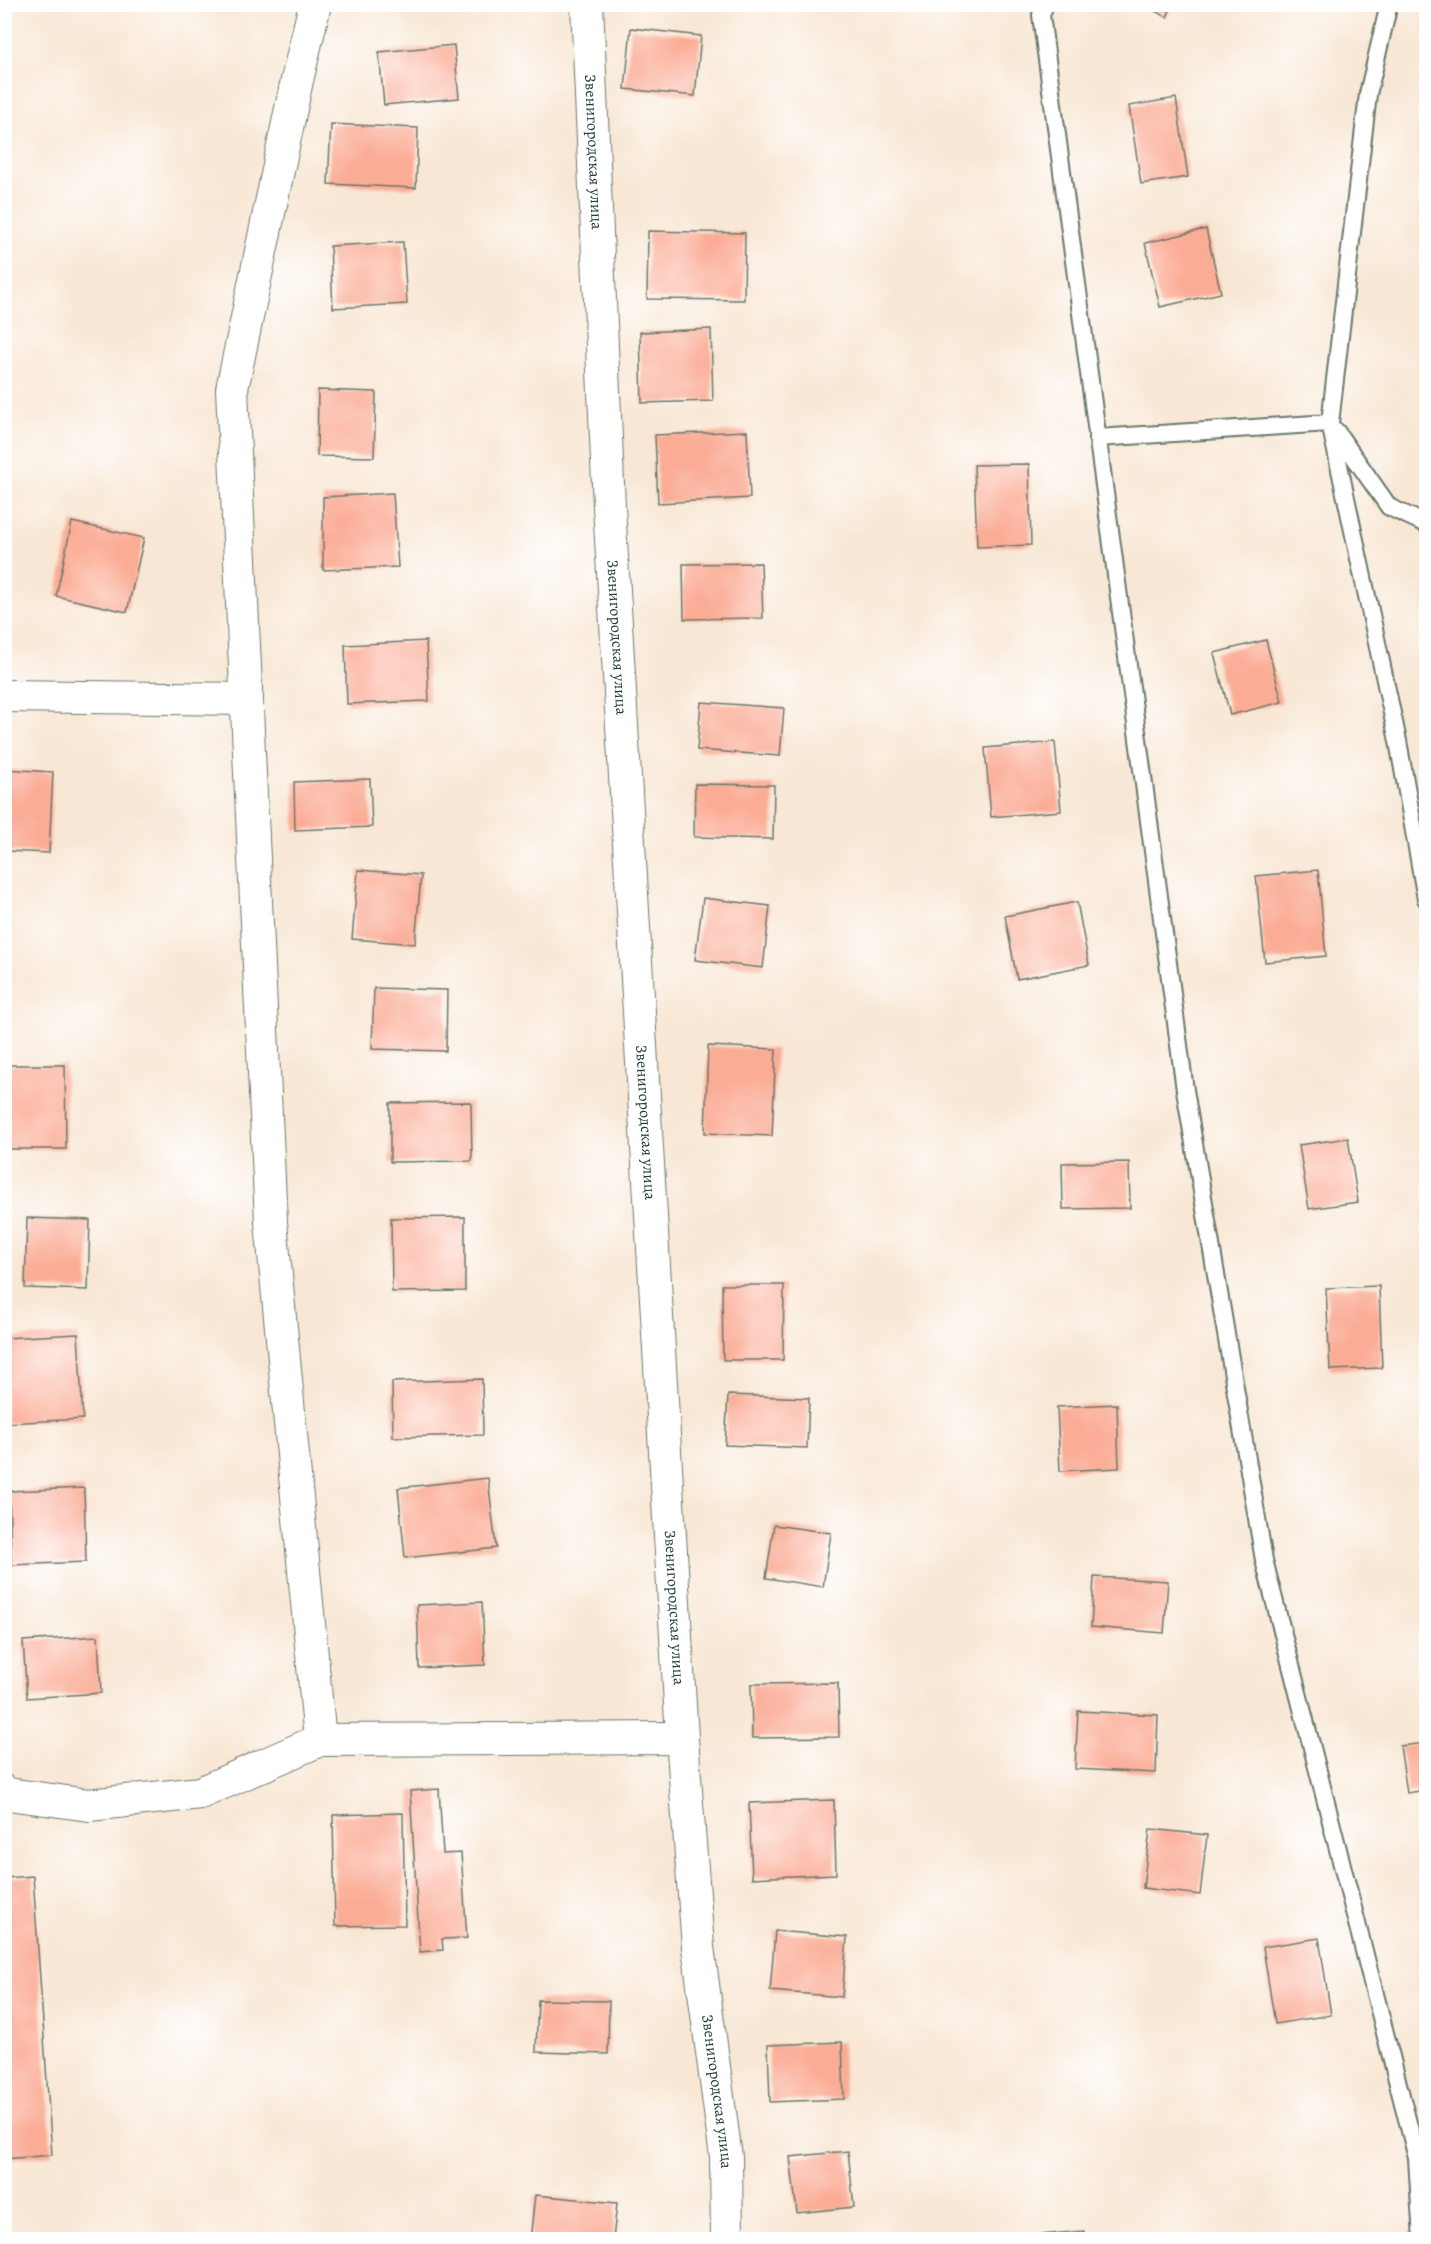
<svg xmlns="http://www.w3.org/2000/svg" width="1431" height="2244" font-family="Alegreya,serif">
<style>
.building{fill:#fbac95}
.lines{fill:none;stroke-linecap:round;stroke-linejoin:round}
.service-casing{stroke:#6b786c;stroke-width:20}
.minor-casing{stroke:#6b786c;stroke-width:34}
.service{stroke:#fff;stroke-width:16}
.minor{stroke:#fff;stroke-width:32}
.labels{text-anchor:middle;dominant-baseline:central;stroke-width:6;stroke-linejoin:round;paint-order:stroke}
.street-label{font-size:16px;fill:#1f3d34;stroke:#fff}
</style>
<rect width="100%" height="100%" fill="#fff"/>
<filter id="ink" filterUnits="userSpaceOnUse"><feTurbulence type="fractalNoise" baseFrequency=".0167" numOctaves="2"/><feDisplacementMap in="SourceGraphic" scale="12" xChannelSelector="R" yChannelSelector="G"/><feConvolveMatrix kernelMatrix="1 2 1 2 8 2 1 2 1" color-interpolation-filters="sRGB"/></filter>
<filter id="wash" filterUnits="userSpaceOnUse"><feTurbulence type="fractalNoise" baseFrequency=".008" numOctaves="4" result="noise"/><feDisplacementMap in="SourceGraphic" scale="24" xChannelSelector="R" yChannelSelector="G"/><feGaussianBlur stdDeviation="1.35" result="paint"/><feColorMatrix in="noise" values="0 0 0 0 0 0 0 0 0 0 0 0 0 0 0 0 0 1.4 0 .05"/><feComposite in="paint" operator="in"/></filter>
<g filter="url(#wash)">
<rect width="100%" height="100%" fill="#f8e7d4"/>
<g id="blocks">
<path class="building" d="M1140,4H1173L1167,17Z
M631,28L701,36L695,96L625,89Z
M454,45L459,98L384,105L379,52Z
M1176,98L1188,177L1141,184L1129,106Z
M331,124L418,128L416,188L328,184Z
M1206,229L1221,293L1160,307L1145,243Z
M648,231L745,233L744,300L647,299Z
M403,242L407,304L333,308L330,246Z
M711,329L713,401L642,403L640,332Z
M318,390L376,392L374,457L317,456Z
M747,431L750,498L658,503L655,435Z
M1029,464L1031,545L977,547L974,465Z
M393,493L398,567L323,570V497Z
M72,522L144,538L127,612L56,596Z
M761,563L763,618L684,619L683,564Z
M1266,640L1282,702L1230,715L1214,653Z
M426,641L429,701L347,704L345,645Z
M701,702L784,708L780,756L697,750Z
M1055,742L1061,811L991,817L985,748Z
M4,769L53,772L49,853L4,851Z
M370,779L372,827L295,830L294,782Z
M695,784L774,785L773,839L694,837Z
M358,870L421,875L415,944L352,939Z
M1318,870L1326,956L1265,962L1256,876Z
M703,898L770,906L763,968L695,960Z
M1077,902L1089,965L1017,979L1005,916Z
M374,988L447,990L446,1051L372,1049Z
M708,1046L776,1049L772,1136L705,1133Z
M5,1065H65L66,1149H5Z
M471,1102L472,1161L390,1162V1103Z
M1348,1138L1358,1202L1309,1209L1299,1145Z
M1129,1162L1130,1208L1063,1209L1062,1163Z
M465,1217V1291L392,1292L391,1218Z
M27,1218L90,1220L88,1290L25,1288Z
M722,1285H784L783,1360H723Z
M1379,1286L1382,1368L1330,1370L1326,1288Z
M78,1334L83,1419L6,1423L4,1338Z
M482,1379L483,1435L393,1437L392,1382Z
M728,1395L809,1398L807,1448L725,1445Z
M1117,1404L1119,1468L1060,1471L1057,1407Z
M488,1478L496,1548L405,1558L398,1488Z
M84,1488L86,1562L11,1565L9,1491Z
M774,1525L831,1533L823,1587L766,1578Z
M1094,1577L1168,1581L1164,1633L1091,1627Z
M482,1602L485,1665L419,1668L417,1605Z
M98,1636L101,1693L27,1698L23,1641Z
M838,1683L839,1737L752,1738L751,1684Z
M1078,1711L1158,1715L1156,1773L1075,1769Z
M1426,1743V1790L1407,1793L1400,1746Z
M439,1789L443,1854L461,1853L467,1938L442,1939L443,1950L420,1952L410,1791Z
M834,1800L836,1874L752,1878L749,1803Z
M403,1813L405,1925L335,1926L333,1815Z
M1150,1829L1207,1835L1200,1895L1143,1888Z
M33,1876L52,2155L4,2159V1878Z
M775,1931L847,1937L842,1997L770,1991Z
M1319,1938L1331,2015L1275,2024L1263,1947Z
M538,2000L609,2001L608,2054L536,2052Z
M842,2042L844,2099L770,2102L768,2045Z
M848,2151L854,2207L797,2213L790,2157Z
M535,2195L617,2203L613,2240H530Z
M1084,2231V2240H1017V2237Z"/>
</g>
</g>
<g filter="url(#ink)">
<use href="#blocks" fill-opacity="0" stroke="#6b786c" stroke-width="1.5"/>
<g class="lines">
<defs>
<path id="service" d="M1045,4L1041,15L1185,1090L1264,1560L1417,2158L1422,2240
M1389,4L1368,94L1330,423L1398,741L1426,899
M1336,431L1389,507L1426,524
M1097,438L1330,423"/>
<g id="minor">
<path d="M315,4L296,85L232,389L271,1222L320,1740"/>
<path id="s1" d="M587,4L609,506L682,1738L698,1947L726,2157L727,2240"/>
<path d="M4,696L247,699"/>
<path d="M4,1791L8,1794L89,1805L200,1793L320,1740L682,1738"/>
</g>
</defs>
<use href="#service" class="service-casing"/>
<use href="#minor" class="minor-casing"/>
<use href="#service" class="service"/>
<use href="#minor" class="minor"/>
</g>
</g>
<g class="labels">
<g class="street-label">
<text stroke="none"><textPath href="#s1" startOffset="148">Звенигородская улица</textPath></text>
<text stroke="none"><textPath href="#s1" startOffset="634">Звенигородская улица</textPath></text>
<text stroke="none"><textPath href="#s1" startOffset="1120">Звенигородская улица</textPath></text>
<text stroke="none"><textPath href="#s1" startOffset="1606">Звенигородская улица</textPath></text>
<text stroke="none"><textPath href="#s1" startOffset="2092">Звенигородская улица</textPath></text>
</g>
</g>
<rect width="1431" height="2244" fill="none" stroke="#fff" stroke-width="24"/>
</svg>
